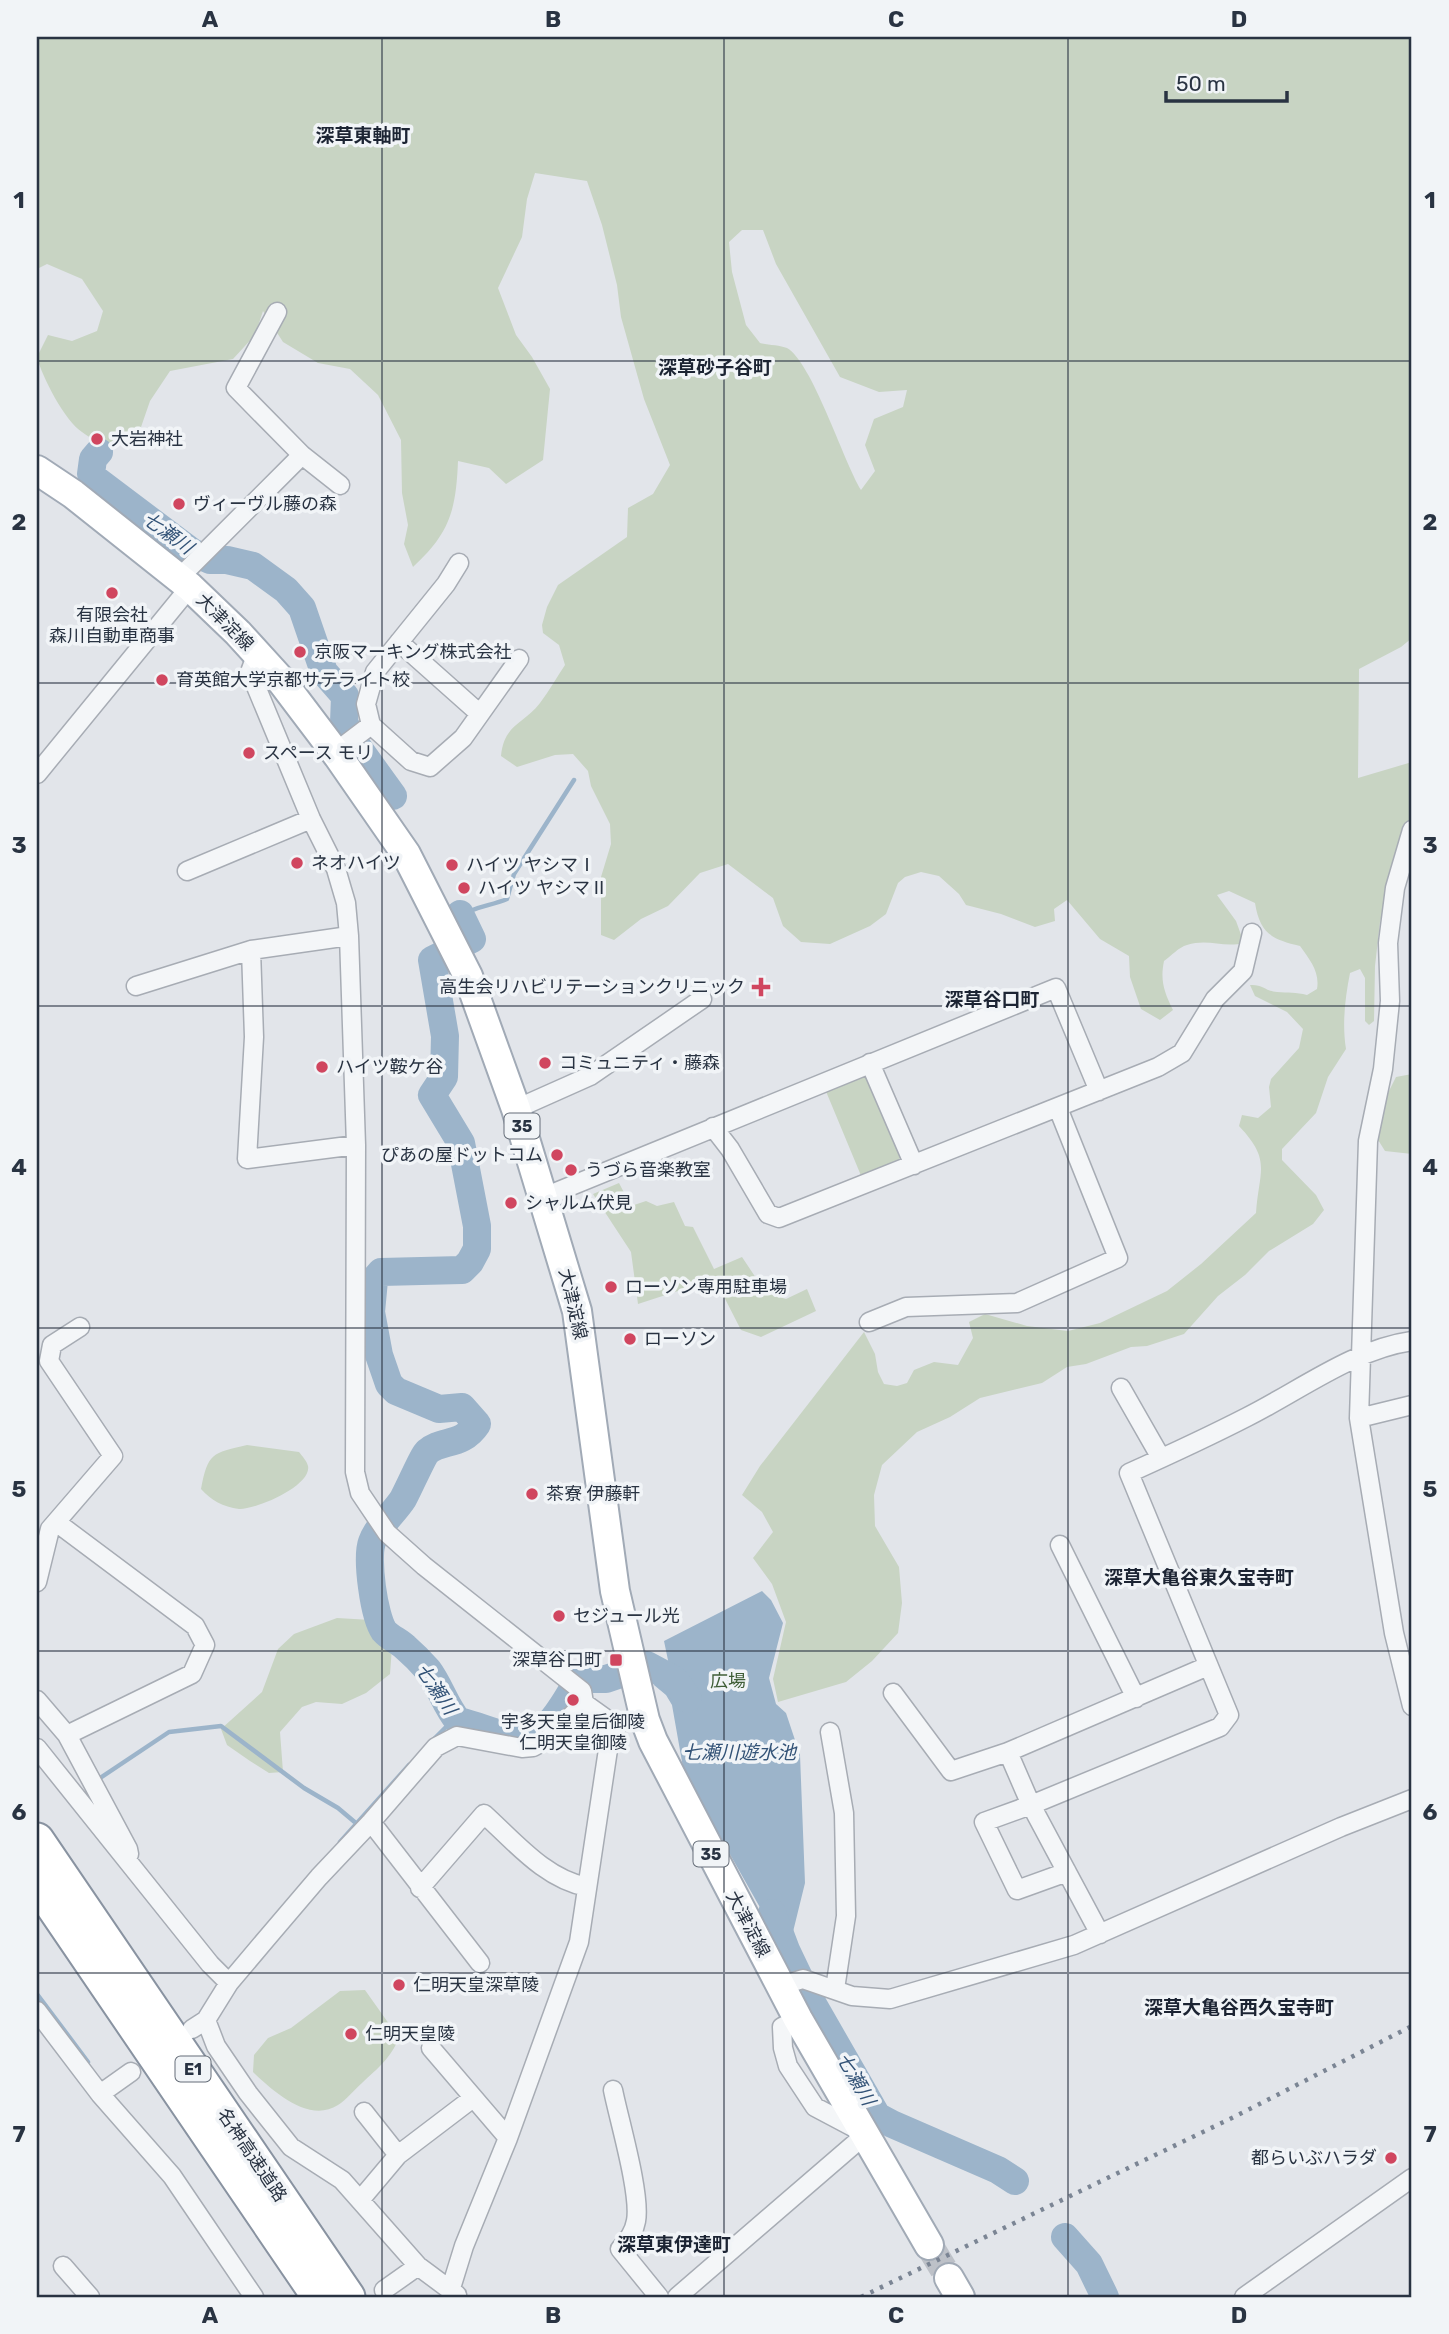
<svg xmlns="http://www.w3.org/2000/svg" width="1449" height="2334" font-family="Rubik,'Noto Sans JP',sans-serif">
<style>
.green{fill:#c8d4c3;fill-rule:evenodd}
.water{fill:#9cb4ca}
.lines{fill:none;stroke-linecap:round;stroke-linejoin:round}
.stream{stroke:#9cb4ca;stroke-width:4.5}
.river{stroke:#9cb4ca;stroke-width:28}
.primary-tunnel{stroke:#bdc1c8;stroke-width:28;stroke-dasharray:28 14;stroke-linecap:butt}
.street-casing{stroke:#a7acb4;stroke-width:21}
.primary-casing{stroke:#a1aab6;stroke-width:32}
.highway-casing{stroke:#8993a1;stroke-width:37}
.street{stroke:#f4f6f8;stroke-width:18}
.primary{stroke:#fff;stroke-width:28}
.highway{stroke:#fff;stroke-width:33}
.rail{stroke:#7b8594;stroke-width:4.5;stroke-dasharray:3.5 7;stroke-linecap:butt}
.grid{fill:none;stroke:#293342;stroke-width:2;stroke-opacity:0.55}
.poi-dot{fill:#d0465f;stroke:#f1f4f7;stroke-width:2.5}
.labels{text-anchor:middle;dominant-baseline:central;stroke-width:7;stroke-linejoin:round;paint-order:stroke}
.shield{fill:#f1f4f7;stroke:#656d78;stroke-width:2}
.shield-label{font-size:16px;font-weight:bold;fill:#293342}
.poi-label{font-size:18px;fill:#293342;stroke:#f1f4f7;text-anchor:start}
.street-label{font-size:18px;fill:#293342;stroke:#f1f4f7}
.park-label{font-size:18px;fill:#3f5e37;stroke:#f1f4f7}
.neighbourhood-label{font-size:19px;font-weight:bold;fill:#1c2433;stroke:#f1f4f7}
.water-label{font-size:19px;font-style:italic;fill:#335377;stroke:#f1f4f7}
.neatline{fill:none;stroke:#293342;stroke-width:2.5}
.grid-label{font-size:23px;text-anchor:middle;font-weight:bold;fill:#293342}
</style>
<rect width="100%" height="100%" fill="#e2e5ea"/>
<path class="green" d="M37,37H1412V638L1401,647L1359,669L1358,778L1412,762V817L1396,859L1380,922L1375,966L1374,1021L1369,1025L1365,1021V978L1360,969L1350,973C1345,998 1342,1024 1346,1049L1328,1077L1316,1113L1282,1149V1160L1316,1195L1324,1210L1313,1224L1269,1251L1245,1275L1218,1296L1184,1334L1147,1346L1131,1347L1086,1364L1067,1367L1042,1383L980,1398L950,1417L917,1432L882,1465L874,1495L875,1526L899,1567L902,1603L898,1633L872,1661L846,1682L778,1702L773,1679L786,1622L772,1584L753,1558L773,1532L762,1512L742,1495L760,1466L864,1332L875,1354L878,1372L884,1384L897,1386L907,1383L914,1370L934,1362L958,1365L973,1338L969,1322L985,1314L1027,1326L1068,1331L1100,1323L1167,1291L1201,1264L1256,1213C1259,1170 1272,1161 1239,1126L1242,1115L1258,1118L1271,1107L1269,1087L1271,1079L1299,1048L1303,1029L1287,1012L1255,996L1250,985C1263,984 1267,992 1277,992C1288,993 1296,992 1307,995L1317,989C1320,972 1310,960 1300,946C1272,939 1260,934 1255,903L1229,891L1217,895L1236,921L1244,943C1222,948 1208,938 1187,945C1179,947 1171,956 1164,961C1160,980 1164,992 1173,1010L1160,1020L1141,1009L1130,977L1129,956L1100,939L1067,900L1054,909L1055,921L1035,927L1001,914L966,905L959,894L939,876L921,872L905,877L898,883L886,914L870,926L830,944L801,942L783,926L773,898L728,864L700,873L668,906L641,919L614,940L601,935V877L611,844L610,824L591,786L588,771L573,754L555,755L517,767L501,756C504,724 523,725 540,703C549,691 557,677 565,665L559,645L543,633L542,625L547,607L558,585L627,537L628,508L653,494L670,465L644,399L621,317L617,285L602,225L587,181L535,173L527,199L522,237L498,288L516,335L532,357L550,389L543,460L506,484L489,468L458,461C456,510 450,533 413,567L404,544L408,525L402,493L401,440L378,395L350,369L318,363L283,342L263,311L255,335L233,359L170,371L150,401L140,430L107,445C99,441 89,438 82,432C65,421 42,377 37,357L48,335L72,341L97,331L103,311L82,279L47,264L37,269ZM742,230H763L776,264L840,377L879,392L907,390L903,407L874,419L865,445L875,471L861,490C843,460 812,362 787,348C780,345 768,345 760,343L746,325L732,272L729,242Z
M1412,1074V1154L1385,1151L1375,1135L1381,1107L1396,1077Z
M864,1076L873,1081L901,1154L898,1164L862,1178L825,1089Z
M619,1183L631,1206L646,1201L657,1206L674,1202L685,1226L693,1227L714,1269L742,1257L766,1293L786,1299L807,1289L816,1311L761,1337L741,1330L719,1287L684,1289L638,1304L631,1252L593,1194Z
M247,1445L299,1452C302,1456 307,1461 308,1466C312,1486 255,1510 239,1509C223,1507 211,1500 201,1489C208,1453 212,1453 247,1445Z
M337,1618L371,1620L392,1647L390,1674L366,1693L342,1704L316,1702L302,1707L280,1732L283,1772L269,1773L250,1761L227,1745L221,1729L262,1692L278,1649L294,1634Z
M365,1990L399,2038C390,2059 378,2068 362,2083C354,2090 346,2100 338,2105C309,2124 273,2091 253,2072L254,2055L268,2038L291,2028L340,1991Z"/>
<path class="water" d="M762,1591L771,1600L783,1623L769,1678L776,1704L786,1713L800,1755L805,1883L790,1944L776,1950L766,1918L684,1773L672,1705L666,1695L654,1685L669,1665L664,1641Z"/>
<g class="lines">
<path class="stream" d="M461,916C475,906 491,906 507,899L514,874L574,780
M432,1741L451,1722L458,1721
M97,1780L169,1732L221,1726L304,1788L338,1808L357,1824
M340,1842L409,1765
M37,1994L88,2062"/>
<path class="river" d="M99,452L93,459L91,474L95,479L192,552L210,560H227L253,566L286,590L302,608L324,672L345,696L344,723L357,746L393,796
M460,914L472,939L468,941
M440,956L432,960L445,1036L444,1077L432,1095L461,1143L477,1226V1249L470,1262L462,1270L381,1272L374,1280L371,1312L379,1355L389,1384L396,1391L439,1409L462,1407L477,1424C462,1447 441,1439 427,1452C424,1454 408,1490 403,1499C394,1513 377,1527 372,1542C366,1558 374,1617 384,1631C390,1638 399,1641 405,1647C413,1654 421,1662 428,1670C440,1686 445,1705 458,1721C476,1725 494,1733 512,1737C546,1745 564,1702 579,1679H606L647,1665L675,1680L688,1699
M772,1913L786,1950L807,1994L877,2116L892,2124L998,2170L1015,2181
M1065,2237L1089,2264L1105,2297"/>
<path class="primary-tunnel" d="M929,2245L949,2278"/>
<defs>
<path id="street" d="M277,312L236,388L302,455L340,485
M459,563L446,584L375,672L366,704L371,725L411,761L430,767L463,738L519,659
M179,578L302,455
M399,642L480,714
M257,653L250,672L311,819L336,869L346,903L349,936L356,1145L355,1472L360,1493L387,1533L424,1566L582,1691L584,1703L612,1723L645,1720
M338,756L346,744L371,725
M37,774L190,587
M1412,830L1395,888L1388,943L1390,1001L1383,1069L1368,1141L1359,1418L1394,1633L1412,1706
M187,871L311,819
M349,936L251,950L254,1037L247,1159L356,1145
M136,986L251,950
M870,1063L914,1165
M516,1109L590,1076L702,999
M713,1127L730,1149L768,1214L779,1218L1158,1067L1182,1053L1215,999L1243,971L1252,933
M544,1197L1056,988L1099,1091
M869,1322L906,1307L1017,1303L1118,1258L1058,1108
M1121,1388L1161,1458
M1359,1418L1412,1405
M56,1522L195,1626L205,1645L192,1674L67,1735
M1060,1545L1136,1698
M37,1582L50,1529L113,1456L49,1361L52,1345L80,1327
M893,1693L951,1771L1008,1752L1208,1666
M37,1700L67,1735L128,1849L129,1854
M830,1732L844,1813L846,1916L835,1989
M37,1748L210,1964L229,1983
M1008,1752L1031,1805L1100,1934
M371,1822L480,1963
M1067,1872L1017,1890L984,1822L1031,1805L1220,1727L1229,1715L1129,1473C1169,1455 1208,1437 1247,1417C1299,1391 1354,1349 1412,1341
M420,1888L484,1814C515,1842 545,1879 587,1887
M780,1986L803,1979L852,1996L890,1999L1074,1945L1341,1827L1412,1799
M37,2011L100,2094L172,2176L254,2297
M206,2020L216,2046L248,2093L291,2147L342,2180L418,2266L457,2295
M192,2029L206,2020L229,1983L267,1938L319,1877L371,1822L436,1747L457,1736L522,1748L533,1747L548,1739L584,1703
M431,2048L508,2138
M613,2090C619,2120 641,2194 636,2221C634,2233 628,2241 620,2249L659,2297
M100,2094L131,2072
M364,2112L398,2155
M361,2199L398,2155L473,2098
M63,2266L90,2297
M451,2288L464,2246L508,2138L579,1942L612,1723
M384,2290L418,2266
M677,2297L866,2134L815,2107L788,2066L783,2048L782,2027L798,2019
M1244,2297L1412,2178"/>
<path id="primary" d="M37,470L73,494L190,587L238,633L279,678L338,756L406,854L468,976L516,1109L577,1311L615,1591L645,1720L653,1741L798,2019L929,2245
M949,2278L960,2297"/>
<path id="highway" d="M37,1840L348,2297
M37,1883L319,2297"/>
</defs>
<use href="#street" class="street-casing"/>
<use href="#primary" class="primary-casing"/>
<use href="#highway" class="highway-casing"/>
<use href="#street" class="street"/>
<use href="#primary" class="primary"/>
<use href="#highway" class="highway"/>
<path class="rail" d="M861,2297L1236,2116L1412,2026"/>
</g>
<path class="grid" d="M382,37V2297M724,37V2297M1068,37V2297M37,361H1412M37,683H1412M37,1006H1412M37,1328H1412M37,1651H1412M37,1973H1412"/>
<g class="poi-dot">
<circle cx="97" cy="439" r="7"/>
<circle cx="179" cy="504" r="7"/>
<circle cx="112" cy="593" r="7"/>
<circle cx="300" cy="652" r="7"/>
<circle cx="162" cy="680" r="7"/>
<circle cx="249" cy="753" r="7"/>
<circle cx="297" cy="863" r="7"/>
<circle cx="452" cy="865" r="7"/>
<circle cx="464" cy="888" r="7"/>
<path d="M757.5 976.5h7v7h7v7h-7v7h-7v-7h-7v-7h7z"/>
<circle cx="545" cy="1063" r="7"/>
<circle cx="322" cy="1067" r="7"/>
<circle cx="557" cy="1155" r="7"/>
<circle cx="571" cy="1170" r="7"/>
<circle cx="511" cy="1203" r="7"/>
<circle cx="611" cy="1287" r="7"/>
<circle cx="630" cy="1339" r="7"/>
<circle cx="532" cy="1494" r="7"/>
<circle cx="559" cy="1616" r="7"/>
<rect x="609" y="1653" width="14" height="14" rx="3.5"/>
<circle cx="573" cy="1700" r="7"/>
<circle cx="399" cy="1985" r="7"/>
<circle cx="351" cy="2034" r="7"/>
<circle cx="1391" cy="2158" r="7"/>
</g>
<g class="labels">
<g class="shield">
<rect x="504.5" y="1113.5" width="35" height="25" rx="5"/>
<rect x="693.5" y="1841.5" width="35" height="25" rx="5"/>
<rect x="175.5" y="2056.5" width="35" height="25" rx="5"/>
</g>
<g class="shield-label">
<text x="522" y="1126">35</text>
<text x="711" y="1854">35</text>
<text x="193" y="2069">E1</text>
</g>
<g class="poi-label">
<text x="111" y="439">大岩神社</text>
<text x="193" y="504">ヴィーヴル藤の森</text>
<text x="112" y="615" text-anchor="middle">有限会社<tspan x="112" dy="21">森川自動車商事</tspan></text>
<text x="314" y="652">京阪マーキング株式会社</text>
<text x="176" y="680">育英館大学京都サテライト校</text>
<text x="263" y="753">スペース モリ</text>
<text x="311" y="863">ネオハイツ</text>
<text x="466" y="865">ハイツ ヤシマⅠ</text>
<text x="478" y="888">ハイツ ヤシマⅡ</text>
<text x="745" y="987" text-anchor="end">高生会リハビリテーションクリニック</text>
<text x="559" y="1063">コミュニティ・藤森</text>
<text x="336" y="1067">ハイツ鞍ケ谷</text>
<text x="543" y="1155" text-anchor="end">ぴあの屋ドットコム</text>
<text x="585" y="1170">うづら音楽教室</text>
<text x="525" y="1203">シャルム伏見</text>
<text x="625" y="1287">ローソン専用駐車場</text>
<text x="644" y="1339">ローソン</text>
<text x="546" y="1494">茶寮 伊藤軒</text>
<text x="573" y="1616">セジュール光</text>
<text x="602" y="1660" text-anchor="end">深草谷口町</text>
<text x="573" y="1722" text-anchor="middle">宇多天皇皇后御陵<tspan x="573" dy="21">仁明天皇御陵</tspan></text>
<text x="413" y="1985">仁明天皇深草陵</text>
<text x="365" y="2034">仁明天皇陵</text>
<text x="1377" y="2158" text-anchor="end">都らいぶハラダ</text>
</g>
<g class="street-label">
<text transform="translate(225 622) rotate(45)">大津淀線</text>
<text transform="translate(573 1304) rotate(77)">大津淀線</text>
<text transform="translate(748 1924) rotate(62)">大津淀線</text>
<text transform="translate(252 2155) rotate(56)">名神高速道路</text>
</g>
<g class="park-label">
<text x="728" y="1681">広場</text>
</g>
<g class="neighbourhood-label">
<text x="363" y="135">深草東軸町</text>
<text x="715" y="367">深草砂子谷町</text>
<text x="992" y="999">深草谷口町</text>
<text x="1199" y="1577">深草大亀谷東久宝寺町</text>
<text x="1239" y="2007">深草大亀谷西久宝寺町</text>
<text x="674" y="2244">深草東伊達町</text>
</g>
<g class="water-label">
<text transform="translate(168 533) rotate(36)">七瀬川</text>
<text transform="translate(436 1689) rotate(56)">七瀬川</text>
<text x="739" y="1752">七瀬川遊水池</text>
<text transform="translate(856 2079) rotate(60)">七瀬川</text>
</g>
</g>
<rect width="1449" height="2334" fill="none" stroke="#f1f4f7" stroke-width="77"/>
<path d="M1166 91v10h121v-10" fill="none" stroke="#293342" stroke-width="3.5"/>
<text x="1176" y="91" font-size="21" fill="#293342" stroke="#f1f4f7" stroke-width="5" paint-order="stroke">50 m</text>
<rect x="38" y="38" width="1372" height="2258" class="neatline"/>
<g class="grid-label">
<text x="210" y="27">A</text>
<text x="553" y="27">B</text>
<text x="896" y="27">C</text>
<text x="1239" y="27">D</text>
<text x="19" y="208">1</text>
<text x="1430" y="208">1</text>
<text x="19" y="530">2</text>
<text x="1430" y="530">2</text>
<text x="19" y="853">3</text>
<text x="1430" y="853">3</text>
<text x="19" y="1175">4</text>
<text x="1430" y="1175">4</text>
<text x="19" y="1497">5</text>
<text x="1430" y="1497">5</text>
<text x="19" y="1820">6</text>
<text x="1430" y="1820">6</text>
<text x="19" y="2142">7</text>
<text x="1430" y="2142">7</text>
<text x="210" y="2323">A</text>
<text x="553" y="2323">B</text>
<text x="896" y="2323">C</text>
<text x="1239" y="2323">D</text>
</g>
</svg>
